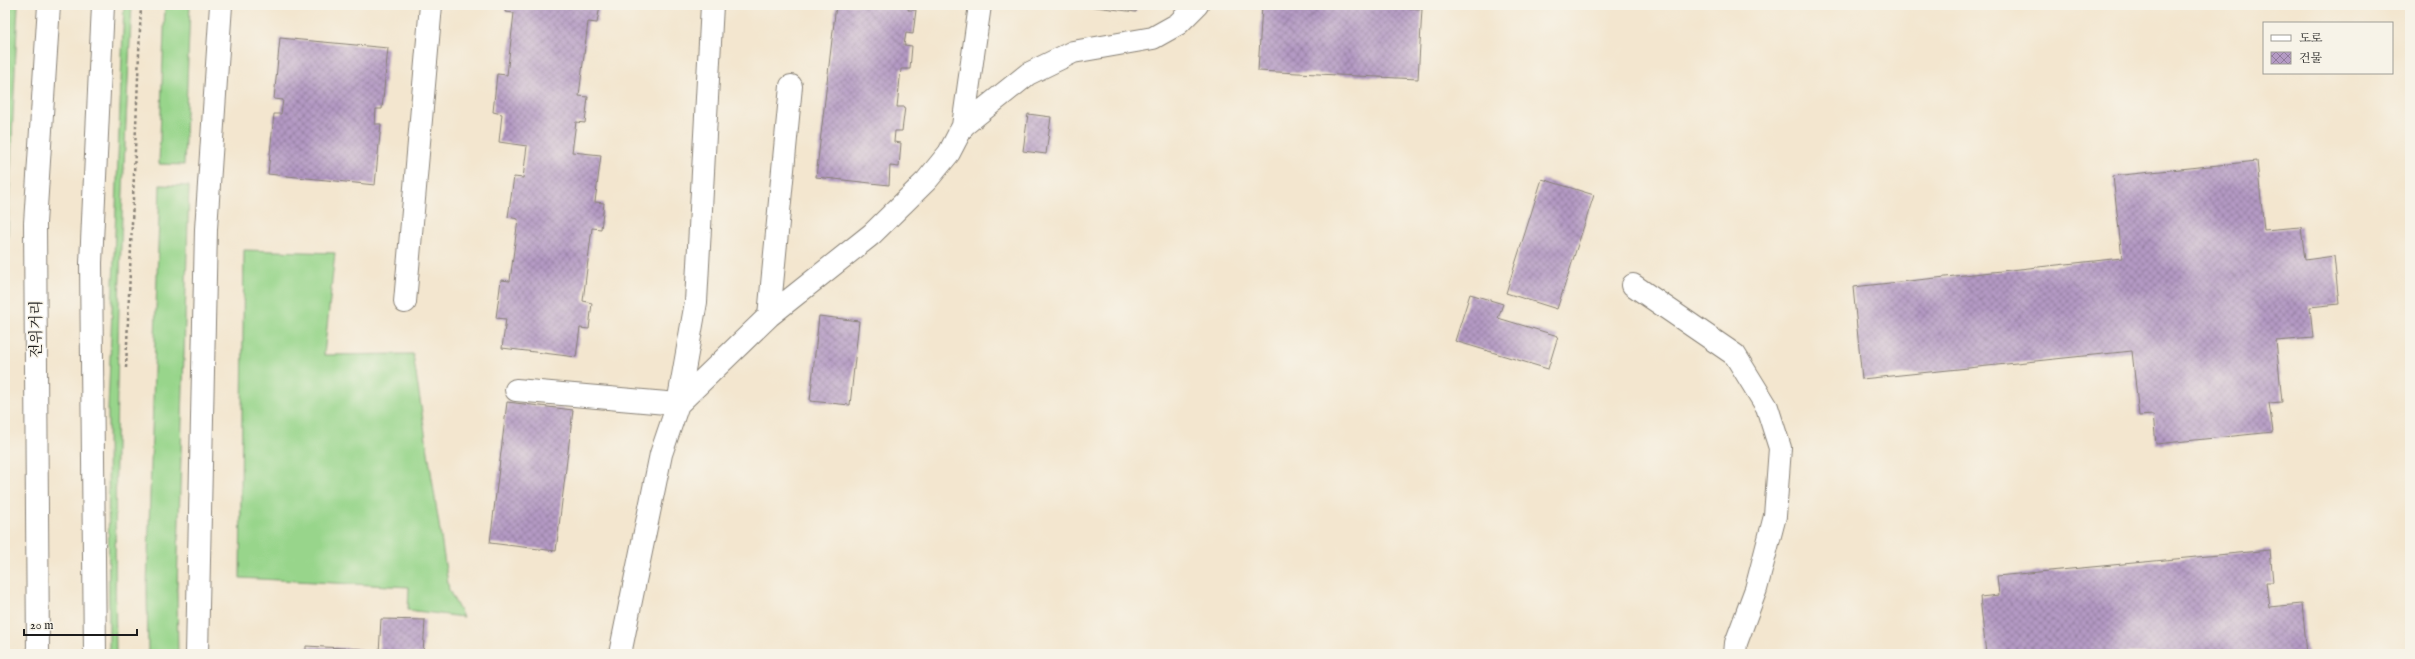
<svg xmlns="http://www.w3.org/2000/svg" width="2415" height="659" font-family="'IM FELL English','Noto Serif KR',serif">
<style>
.grass{fill:#98d58b;stroke:#5a7854}
.building{fill:url(#building-cross-hatch)}
.lines{fill:none;stroke-linecap:round;stroke-linejoin:round}
.service-casing{stroke:#888176;stroke-width:24}
.minor-casing{stroke:#888176;stroke-width:24}
.primary-casing{stroke:#888176;stroke-width:24}
.path{stroke:#888176;stroke-width:2.5;stroke-dasharray:3 3;stroke-linecap:butt}
.service{stroke:#fff;stroke-width:22}
.minor{stroke:#fff;stroke-width:22}
.primary{stroke:#fff;stroke-width:22}
.labels{text-anchor:middle;dominant-baseline:central;stroke-width:3;stroke-linejoin:round;paint-order:stroke}
.street-label{font-size:15px;fill:#1c1c1c;stroke:#f7f3e8}
</style>
<defs>
<pattern id="building-cross-hatch" width="8" height="8" patternUnits="userSpaceOnUse"><rect width="8" height="8" fill="#b49ac4"/><path d="M0 0l8 8M0 8l8-8" fill="none" stroke="#927d9e"/></pattern>
</defs>
<rect width="100%" height="100%" fill="#f7f3e8"/>
<filter id="ink" filterUnits="userSpaceOnUse"><feTurbulence type="fractalNoise" baseFrequency=".025" numOctaves="2"/><feDisplacementMap in="SourceGraphic" scale="8" xChannelSelector="R" yChannelSelector="G"/><feConvolveMatrix kernelMatrix="1 2 1 2 8 2 1 2 1" color-interpolation-filters="sRGB"/></filter>
<filter id="wash" filterUnits="userSpaceOnUse"><feTurbulence type="fractalNoise" baseFrequency=".012" numOctaves="4" result="noise"/><feDisplacementMap in="SourceGraphic" scale="16" xChannelSelector="R" yChannelSelector="G"/><feGaussianBlur stdDeviation="0.9" result="paint"/><feColorMatrix in="noise" values="0 0 0 0 0 0 0 0 0 0 0 0 0 0 0 0 0 1.4 0 .05"/><feComposite in="paint" operator="in"/></filter>
<g filter="url(#wash)">
<rect width="100%" height="100%" fill="#f3e6cf"/>
<path class="grass" d="M10,5H18L5,293V92Z
M124,5H132C120,221 113,438 116,654H109L108,410Z
M165,5H190L184,165L159,164Z
M160,185L189,186L177,589L178,654H148L147,588Z
M244,250L335,253L324,355L413,354L449,590L463,617L408,610L409,587L240,578Z"/>
<g id="blocks">
<path class="building" d="M506,5H600L597,23L588,22L579,96L588,97L585,123L576,122L572,152L601,155L595,202L604,203L601,229L592,228L583,301L592,303L589,329L580,328L576,357L502,348L506,319L496,318L501,280L510,281L518,219L508,217L514,177L523,178L527,146L499,142L502,114L493,112L497,74L507,75L514,13L505,12Z
M836,5H909L908,10H916L913,34L906,33L904,45L912,46L910,69H901L897,107H905L902,131H895L894,142L901,143L899,167L890,166L889,185L816,177Z
M1079,5H1137L1136,12Z
M1262,5H1351L1422,9L1418,79L1258,71Z
M280,38L388,48L382,109H376L375,124H381L375,185L268,174L274,114H281L283,100L274,99Z
M1028,114L1051,117L1046,154L1023,151Z
M2257,161L2264,230L2301,227L2305,260L2334,256L2339,304L2310,307L2313,338L2276,341L2282,402L2269,403L2273,432L2156,444L2153,415L2139,416L2132,351L1862,379L1853,287L2122,258L2113,176Z
M1542,179L1594,195L1557,309L1506,293Z
M1470,294L1503,304L1498,318L1558,336L1548,369L1455,341Z
M819,316L859,321L850,405L810,401Z
M507,402L573,410L556,551L490,543Z
M2270,550L2273,582H2266L2269,607L2302,604L2307,654H1986L1980,597L1999,595L1997,576Z
M381,619L425,620L423,654H379Z
M306,646L362,649L361,654H306Z"/>
</g>
</g>
<g filter="url(#ink)">
<use href="#blocks" fill-opacity="0" stroke="#888176" stroke-width="1"/>
<g class="lines">
<defs>
<path id="service" d="M1633,285L1735,355L1767,407L1780,448L1775,516L1756,589L1736,643L1735,654"/>
<path id="minor" d="M963,126L1028,74L1073,52L1153,38L1178,24L1197,5
M405,302L431,5
M769,316L791,86
M516,390L678,404L769,316L872,234L927,180L949,153L963,126L980,5
M197,654L206,229L221,5
M620,654L661,454L678,404L696,302L712,5"/>
<path id="primary" d="M38,654L35,223L49,5
M95,654L91,263L103,5"/>
</defs>
<use href="#service" class="service-casing"/>
<use href="#minor" class="minor-casing"/>
<use href="#primary" class="primary-casing"/>
<path class="path" d="M126,368L141,5"/>
<use href="#service" class="service"/>
<use href="#minor" class="minor"/>
<use href="#primary" class="primary"/>
</g>
</g>
<g class="labels">
<g class="street-label">
<text transform="translate(36 329) rotate(-90)">전위거리</text>
</g>
</g>
<rect width="2415" height="659" fill="none" stroke="#f7f3e8" stroke-width="20"/>
<rect x="2263" y="22" width="130" height="52" fill="#f7f3e8" stroke="#9f9d96"/>
<rect x="2271" y="35" width="20" height="6" fill="#ffffff" stroke="#9f9d96"/>
<text x="2299" y="42" font-size="12" fill="#1c1c1c">도로</text>
<rect x="2271" y="52" width="20" height="12" fill="url(#building-cross-hatch)" stroke="#9f9d96"/>
<text x="2299" y="62" font-size="12" fill="#1c1c1c">건물</text>
<path d="M24 629v6h113v-6" fill="none" stroke="#1c1c1c" stroke-width="2"/>
<text x="30" y="629" font-size="12" fill="#1c1c1c" stroke="#f7f3e8" stroke-width="3" paint-order="stroke">20 m</text>
</svg>
